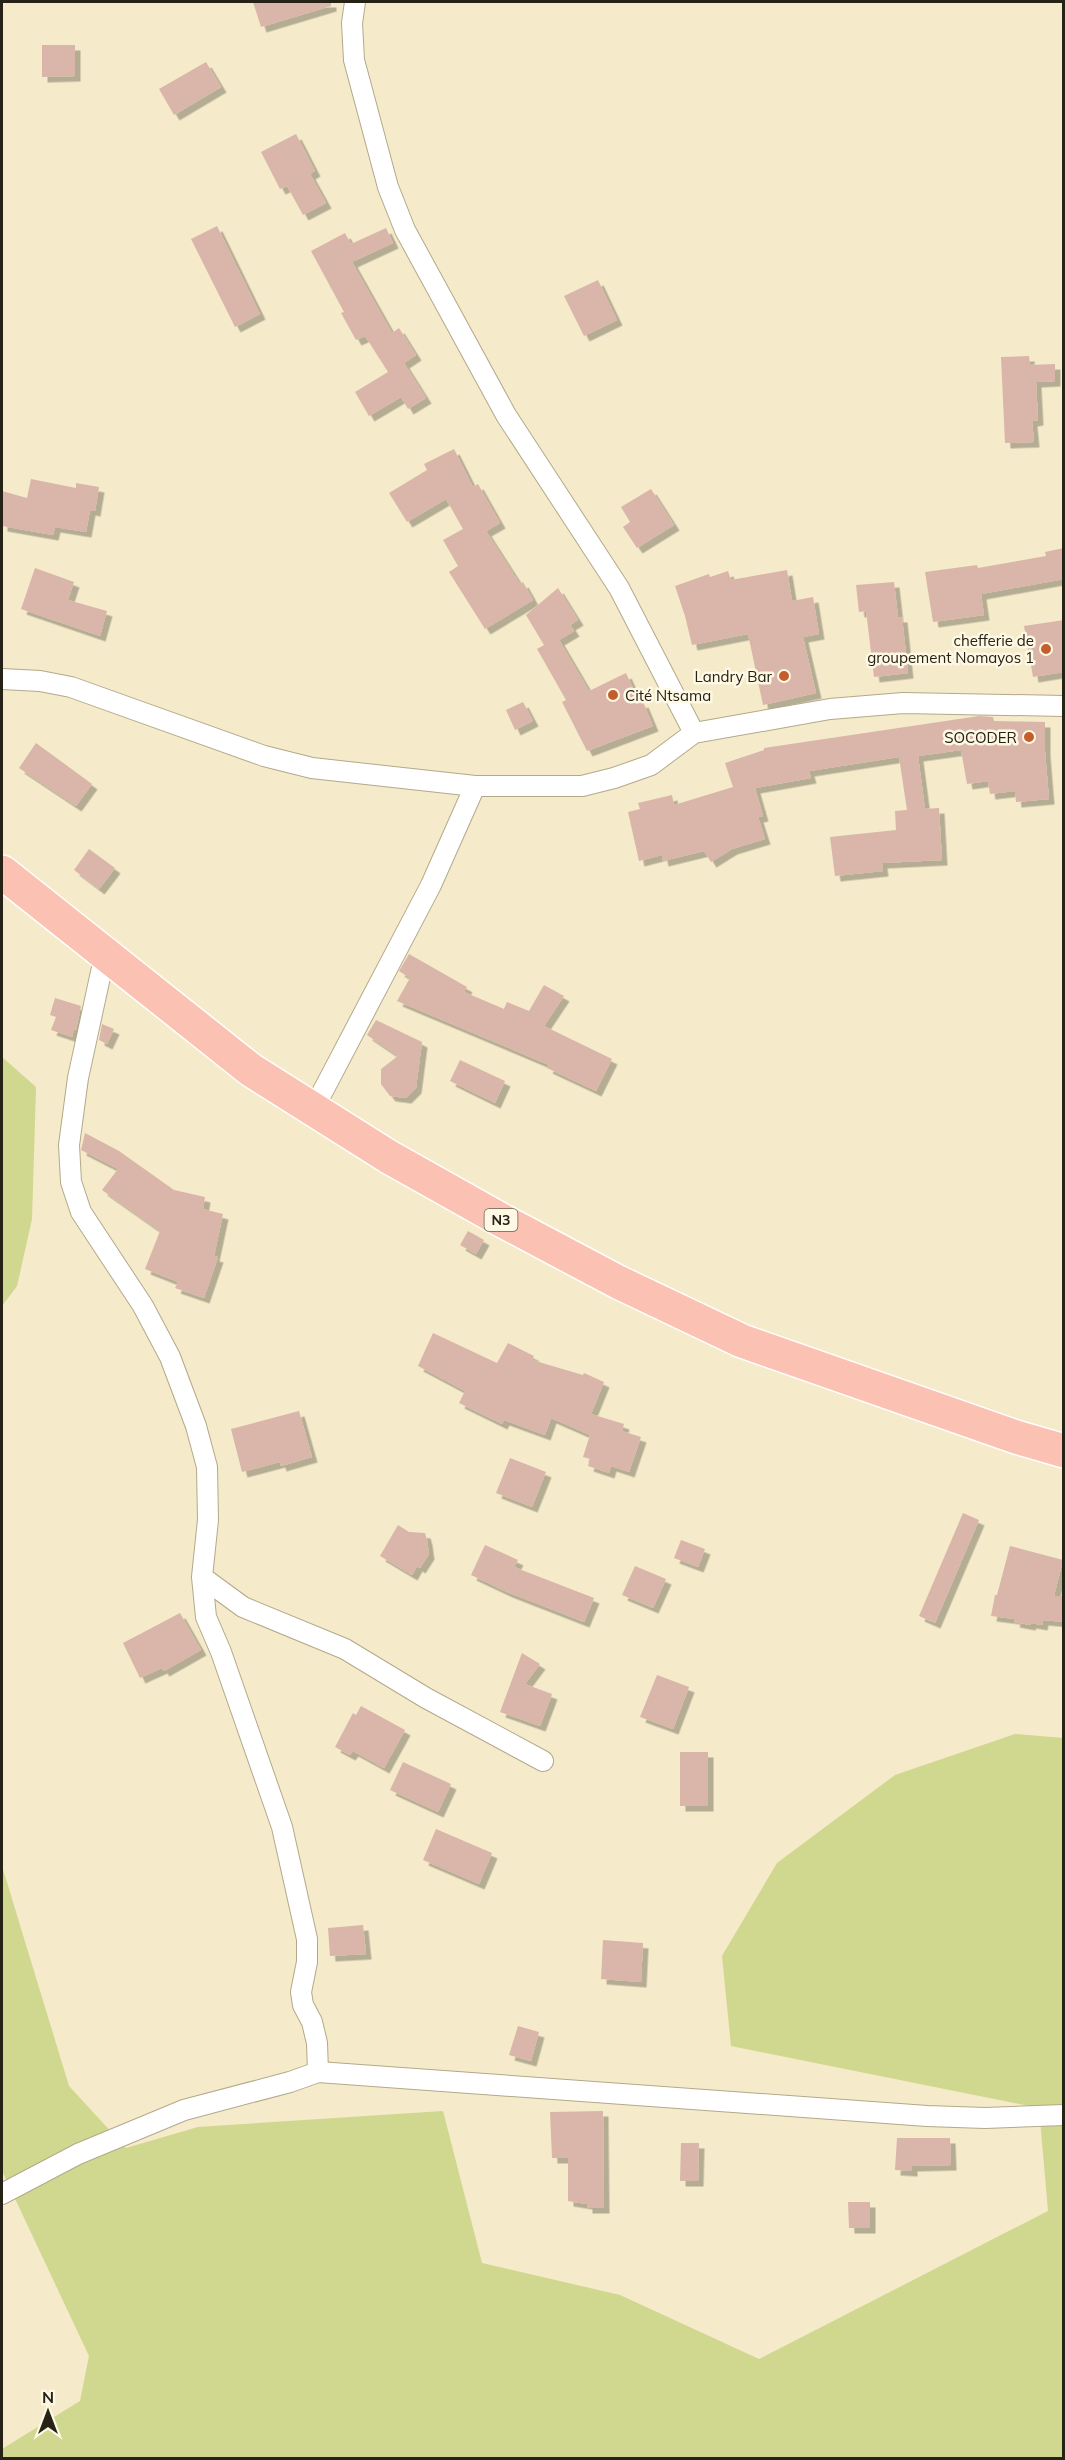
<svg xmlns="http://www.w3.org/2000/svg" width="1065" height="2460" font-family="Mulish,sans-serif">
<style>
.green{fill:#d0d78e}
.building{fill:#d9b6a9;filter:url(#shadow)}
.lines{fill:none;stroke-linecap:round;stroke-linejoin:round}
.street-casing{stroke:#b3a98a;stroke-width:22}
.highway-casing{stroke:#fff;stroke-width:36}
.street{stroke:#fff;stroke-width:20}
.highway{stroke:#fbc1b2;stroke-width:33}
.poi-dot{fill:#c45f2d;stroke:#fef8e4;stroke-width:2}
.labels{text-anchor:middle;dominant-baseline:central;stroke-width:5;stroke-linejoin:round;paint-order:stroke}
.shield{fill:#fef8e4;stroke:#676253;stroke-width:1.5}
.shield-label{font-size:14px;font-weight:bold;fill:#262215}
.poi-label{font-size:15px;fill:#262215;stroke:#fef8e4;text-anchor:end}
</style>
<defs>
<filter id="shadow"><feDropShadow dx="5.5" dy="5.5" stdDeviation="0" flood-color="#0004"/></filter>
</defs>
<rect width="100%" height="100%" fill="#f5eac9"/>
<path class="green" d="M2,1057L36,1087L32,1219L17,1286L2,1306Z
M1015,1734L1063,1738V2458H2V2449L80,2401L89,2356L2,2171V1866L69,2086L126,2148L198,2127L443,2111L482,2263L620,2295L759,2359L1048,2211L1039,2108L731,2046L722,1956L777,1863L895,1775Z"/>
<path class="building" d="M253,2H331V6L261,27Z
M42,45H75V76L42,77Z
M206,62L221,87L174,115L159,89Z
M296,134L315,171L310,174L326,203L303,215L287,186L280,189L261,152Z
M217,226L260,314L235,327L191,239Z
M386,228L393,243L352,262L392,333L399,328L416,355L404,363L426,398L408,409L401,397L369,416L355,392L388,372L365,336L356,340L341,313L344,312L311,251L345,233L351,244Z
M598,280L617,320L584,336L564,296Z
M1029,356L1030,365L1055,364V381L1036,382L1038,420L1032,421L1034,442L1005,443L1001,357Z
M454,449L473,487L478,484L500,523L486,531L520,584L523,582L533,600L485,629L449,572L458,566L443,540L463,529L446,499L407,522L389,493L427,470L424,464Z
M31,479L76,488V483L99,487L95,511L90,510L86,532L55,527L53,535L2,526V491L27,498Z
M651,489L674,525L637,548L623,527L630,522L621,507Z
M1064,548V579L981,594L984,615L933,622L925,572L977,565L978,568L1046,556L1045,552Z
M35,568L74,582L68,600L107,611L100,636L21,609Z
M787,570L792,601L813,597L819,634L803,637L816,693L763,705L748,634L692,645L685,616L675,586L709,574L710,577L728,571L731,580Z
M894,582L898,617H902L908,673L874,677L866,611L859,612L856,585Z
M558,588L578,620L570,625L574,631L559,640L589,691L626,673L640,703L643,702L653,726L587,751L562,702L566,700L537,649L544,645L526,615Z
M1064,620V672L1033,677L1024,626Z
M523,702L533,721L515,730L506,710Z
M979,716L993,717L994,721L1045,722V751L1049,799L1016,802L1015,791L990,794L988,781L967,784L961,750L918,756L925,809L939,808L942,860L882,863L883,871L835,876L830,837L896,830L895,811L907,810L899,757L809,771L811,778L755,788L763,816L758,817L765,839L732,849L711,862L704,851L663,861L662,855L639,861L628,812L640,809L638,803L672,795L674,805L733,787L725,763L764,750V748Z
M36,743L92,784L76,806L19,768Z
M89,849L115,868L99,889L74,870Z
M409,954L467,987L464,992L504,1009L507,1002L529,1011L544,985L564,996L544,1026L612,1059L596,1091L547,1068L549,1065L397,1001L410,978L399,971Z
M55,998L81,1006L76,1030L74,1029L72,1037L51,1030L56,1017L50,1015Z
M376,1020L422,1042L416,1088L406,1098L390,1096L381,1084V1069L398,1056L367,1035Z
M102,1024L114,1029L107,1044L99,1040Z
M460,1060L505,1081L495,1103L450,1081Z
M85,1133L119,1151L174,1190L205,1197L203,1209L223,1214L214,1256L218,1257L204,1298L175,1288L178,1282L145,1269L160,1231L102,1190L118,1169L81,1150Z
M468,1231L484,1240L476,1254L460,1245Z
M433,1333L497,1363L508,1343L534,1356L532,1360L583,1375L584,1373L604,1382L591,1414L624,1424L622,1431L641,1437L629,1472L611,1466L609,1473L588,1466L590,1459L583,1457L590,1435L551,1418L545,1435L504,1420L502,1424L459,1403L465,1391L418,1366Z
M299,1411L312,1457L281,1466L280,1462L242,1472L231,1429Z
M510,1458L546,1472L532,1507L496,1493Z
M963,1513L979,1520L935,1623L919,1616Z
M398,1525L409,1532L425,1533L427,1540L429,1554L420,1568L417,1566L412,1575L380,1556Z
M681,1540L705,1549L698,1567L674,1558Z
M485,1545L518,1560L514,1567L594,1598L584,1622L507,1592L471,1575Z
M1010,1546L1063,1560L1054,1596H1064V1622L1043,1620L1042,1625L1031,1623L1030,1625L1014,1622L1015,1619L991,1616L995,1595H997Z
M635,1566L666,1579L653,1608L622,1595Z
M180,1613L201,1650L164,1671L162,1668L140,1678L123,1643Z
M522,1653L540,1664L525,1684L552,1694L540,1726L500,1712Z
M657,1675L689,1687L673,1729L640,1717Z
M361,1706L405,1730L384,1768L353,1751L350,1755L335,1747L353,1713L356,1715Z
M680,1752H708V1806H680Z
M403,1762L451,1784L438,1812L390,1790Z
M436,1829L492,1853L479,1884L423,1860Z
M363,1925L366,1954L330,1956L328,1928Z
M603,1940L643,1943L641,1982L601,1979Z
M518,2026L539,2032L531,2061L509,2055Z
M603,2111L604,2208H587V2204L568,2201V2158H552L550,2112Z
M897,2138H950L951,2165L912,2166V2171L895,2170Z
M681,2143H699L698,2181H680Z
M848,2202H870V2228H849Z"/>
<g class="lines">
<defs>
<path id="street" d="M2,679L40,681L71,687L264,756L312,768L475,786H582L614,778L651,765L694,733L619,588L506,415L405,230L388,187L354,60L352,23L355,2
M694,733L830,709L903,703L1064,706
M105,954L78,1078L69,1145L71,1182L81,1212L143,1306L170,1357L196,1426L207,1467L208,1520L202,1577L206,1617L221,1652L282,1827L307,1939V1962L301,1992L303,2005L312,2022L317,2043L318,2072
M313,1110L431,885L475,786
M202,1577L243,1607L345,1649L426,1698L543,1761
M2,2194L78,2154L184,2110L290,2082L318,2072L927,2116L985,2118L1064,2115"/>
<path id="highway" d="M2,872L251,1070L389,1157L503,1221L618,1282L742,1341L1016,1437L1064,1451"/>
</defs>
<use href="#street" class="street-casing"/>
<use href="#highway" class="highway-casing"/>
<use href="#street" class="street"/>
<use href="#highway" class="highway"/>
</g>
<g class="poi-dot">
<circle cx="1046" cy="649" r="6"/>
<circle cx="784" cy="676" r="6"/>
<circle cx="613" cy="695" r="6"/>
<circle cx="1029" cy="737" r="6"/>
</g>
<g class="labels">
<rect class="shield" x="484.5" y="1209" width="33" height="22" rx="4.5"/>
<g class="shield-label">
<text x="501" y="1220">N3</text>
</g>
<g class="poi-label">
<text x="1034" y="640">chefferie de<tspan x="1034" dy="17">groupement Nomayos 1</tspan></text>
<text x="772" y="676">Landry Bar</text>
<text x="625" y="695" text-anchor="start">Cité Ntsama</text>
<text x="1017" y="737">SOCODER</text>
</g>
</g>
<rect width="1065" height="2460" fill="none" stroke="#262215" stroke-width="6"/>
<g transform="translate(48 2412)" stroke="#fef8e4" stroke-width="4.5" paint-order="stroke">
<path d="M0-4.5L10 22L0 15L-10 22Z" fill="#262215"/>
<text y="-9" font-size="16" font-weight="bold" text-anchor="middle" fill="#262215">N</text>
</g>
</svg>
